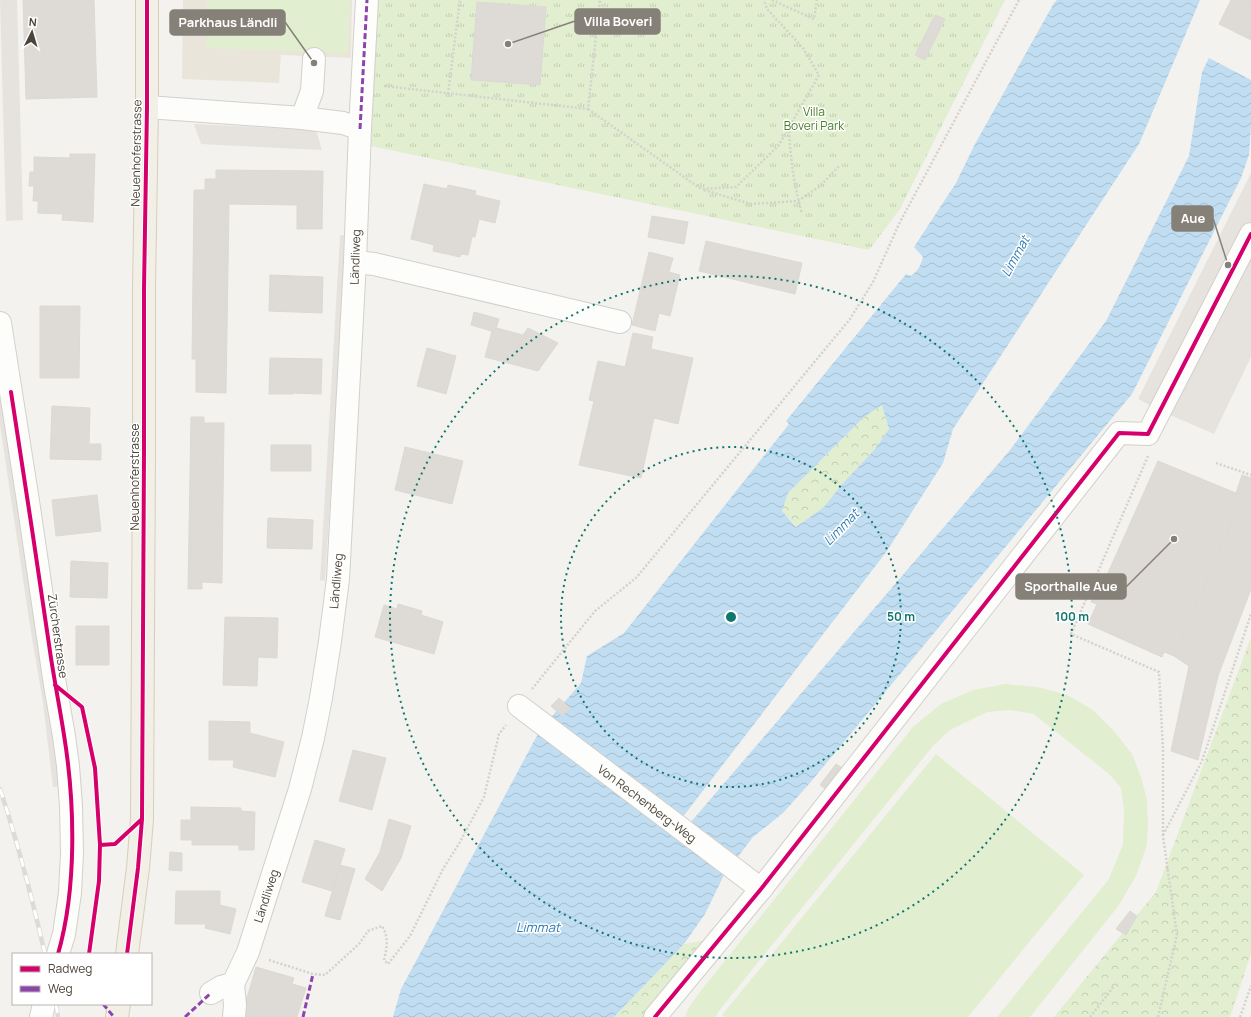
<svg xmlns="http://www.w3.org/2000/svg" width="1251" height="1017" font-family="Manrope,sans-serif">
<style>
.education{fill:#eae5da}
.grass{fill:url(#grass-tufts)}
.forest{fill:url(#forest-crowns)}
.pitch{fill:#e1eecf}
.parking{fill:#e6e3df}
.water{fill:url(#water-waves);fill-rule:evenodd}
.building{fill:#dedbd6;stroke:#dcd9d4}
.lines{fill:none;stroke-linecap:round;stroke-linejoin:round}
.minor-casing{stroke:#d2d0cb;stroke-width:24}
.major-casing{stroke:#d6cebb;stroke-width:24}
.path{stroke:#d3d2cc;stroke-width:2.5;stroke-dasharray:2 2;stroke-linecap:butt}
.minor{stroke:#fdfdfc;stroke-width:22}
.major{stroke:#f2efe6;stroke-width:22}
.rail-casing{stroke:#dbdbda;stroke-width:4.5}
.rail{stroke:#fff;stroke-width:3;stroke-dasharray:9;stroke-linecap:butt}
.quiet{stroke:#8e44ad;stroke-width:3;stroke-dasharray:6 3;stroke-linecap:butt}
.cycleway-casing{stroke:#fff;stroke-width:6}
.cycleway{stroke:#d6006c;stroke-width:4}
.ring{fill:none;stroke:#0f766e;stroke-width:2;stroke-dasharray:2 4}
.labels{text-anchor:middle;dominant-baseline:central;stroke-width:3;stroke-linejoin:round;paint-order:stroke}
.park-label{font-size:12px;fill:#4a7f2a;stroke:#fff}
.street-label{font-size:12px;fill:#4b4439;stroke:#fff}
.water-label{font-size:13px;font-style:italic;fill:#2e7ab2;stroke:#fff}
.centre{fill:#0f766e;stroke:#fff;stroke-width:2}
.ring-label{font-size:12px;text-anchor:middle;font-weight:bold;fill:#0f766e;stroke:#fff;stroke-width:3;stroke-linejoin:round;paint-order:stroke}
.leader{fill:none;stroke:#868178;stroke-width:1.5}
.callout-dot{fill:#868178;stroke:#fff;stroke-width:1.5}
.callout{fill:#868178;stroke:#868178;stroke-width:1.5}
.callout-label{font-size:13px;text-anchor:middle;font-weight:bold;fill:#fff}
</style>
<defs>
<pattern id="grass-tufts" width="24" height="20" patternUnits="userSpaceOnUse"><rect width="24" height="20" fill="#e1eecf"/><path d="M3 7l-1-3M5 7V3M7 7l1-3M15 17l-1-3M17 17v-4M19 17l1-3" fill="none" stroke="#c3cdb2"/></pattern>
<pattern id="forest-crowns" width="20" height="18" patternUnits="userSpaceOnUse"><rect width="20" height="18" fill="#e1eecf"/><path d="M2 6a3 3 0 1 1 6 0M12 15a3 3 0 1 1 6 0" fill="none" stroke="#c3cdb2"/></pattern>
<pattern id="water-waves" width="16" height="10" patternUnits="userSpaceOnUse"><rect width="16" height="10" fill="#c0ddf1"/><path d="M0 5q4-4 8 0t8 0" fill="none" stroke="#a6bfcf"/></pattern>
</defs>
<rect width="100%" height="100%" fill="#f4f2ee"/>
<path class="education" d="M183,0H352L351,58L281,55L279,83L182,79Z"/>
<path class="grass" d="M377,0H1005L900,209L869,250L371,146Z"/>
<path class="forest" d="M882,405L889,429L875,449L844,482L823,508L797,527L782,511L788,493L864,417Z
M1251,637V954L1230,1017H1054L1156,892Z
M707,940L643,1017H614L684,944Z"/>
<path class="pitch" d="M207,0H350L348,53L206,48Z
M1005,684L1038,687L1067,695L1093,710L1113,730L1132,754L1141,777L1147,800L1148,823L1147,845L1136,876L1119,905L1030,1017H997L1109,879L1123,844L1124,811L1121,788L1109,774L1034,714L1010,710L987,712L950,730L933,746L718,1012L716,1017H685L688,1009L699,993L913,727L941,704L973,690Z
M936,754L1084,875L968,1017H725L722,1015Z"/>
<path class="parking" d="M0,0H17L23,220L6,221Z
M194,124L316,130L322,150L201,144Z
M1251,173V357L1214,434L1161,411L1138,399Z
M340,235H347L325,581L320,580Z
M3,393L61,787H53L43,703L30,626L0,425V394Z"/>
<path class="water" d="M1057,0H1200L1139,144L953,429L943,463L887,551L672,831L678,837L1010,450L1106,321L1189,156L1202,72L1209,58L1251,80V125L1249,155L1241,178L1132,394L809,784L783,813L753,837L724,875L705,914L684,944L614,1017H393L401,989L540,730L581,683L587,656L624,633L789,424L786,421L906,274L911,276C918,271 921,265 923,257L914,247L956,183L975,144L1054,3ZM882,405L889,429L875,449L844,482L823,508L796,527L782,511L788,493L864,417Z"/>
<path class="building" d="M23,0H94L97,97L26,99Z
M1231,0H1251V40L1219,24Z
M477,2L546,7L540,85L471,80Z
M935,15L945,19L925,60L915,55Z
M70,154H95L93,222L62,220L63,214L38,213V201H33L34,186H29L30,172H34V157L70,158Z
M216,170L323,171L322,229H297V205L229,204L226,393L196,392V359H192L194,190H205V179H216Z
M424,184L447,189L448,185L476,191L475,195L500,201L495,223L479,219L475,237H472L468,255L461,254L460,257L433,251L434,245L411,239Z
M652,216L688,222L684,244L648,237Z
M706,241L802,263L795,294L699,271Z
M649,252L673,258L669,272L680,275L670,316L659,313L655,331L632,325Z
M270,275L323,277L322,313L269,311Z
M40,306H80L79,378H40Z
M474,312L499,319L495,332L471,325Z
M493,327L523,335L528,328L558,343L538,371L485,357Z
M633,333L653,337L651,349L693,358L678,424L654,418L641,478L579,465L594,401L589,400L598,361L625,367Z
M427,348L456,356L446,394L417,386Z
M270,358L322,359L321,394L292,393L293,394H269Z
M52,406L90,408L89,444H101V460L50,459Z
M191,417H204V423H224L222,583L202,582V589H188Z
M271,445H311V471H271Z
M405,447L463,461L452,504L395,490Z
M1158,461L1243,496L1174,656L1164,652L1162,657L1088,624L1097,604L1091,602L1100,582L1103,584Z
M1242,475L1251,478V589L1218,676L1198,760L1171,751L1189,666L1174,656L1243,496L1236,493Z
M97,495L101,531L56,536L52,500Z
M268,518L313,520L312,549L267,548Z
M71,561L108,563L107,598L70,597Z
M398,604L422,611L421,615L443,622L434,654L375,637L384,605L397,609Z
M225,617L278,618L277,658L258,657L257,686L223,685Z
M76,626H109V665H76Z
M559,698L570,708L562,716L551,706Z
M209,721L250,722V733L284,742L275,777L233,767L234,760H209Z
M353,750L386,758L372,810L339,801Z
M836,764L846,770L830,792L820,785Z
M191,807L241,808V811L255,812L254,850H239V845H192V840H181V820H191Z
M389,819L411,826L401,858L382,891L365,879L380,852Z
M315,840L345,849L332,891L302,882Z
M170,852L182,853V871L169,870Z
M340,865L355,869L340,920L325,916Z
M176,891H220V905L236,909L230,934L205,928L206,924H175Z
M1130,911L1137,916L1126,935L1116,929Z
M256,967L294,978L292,984L306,988L297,1017H249L242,1015Z"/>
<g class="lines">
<defs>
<g id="minor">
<path d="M147,107L302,118L343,123L360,129L355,262L338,579L330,641L321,698L313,738L300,789L248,952L233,984L235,1005L234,1017"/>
<path d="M302,118L312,91L314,59"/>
<path d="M360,129L367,0"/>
<path d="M355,262L374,264L620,322"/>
<path d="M0,323L28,501L55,685L64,736L68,766L71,806L72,853L70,893L64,934L58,954"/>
<path id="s1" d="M519,706L761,889"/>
<path d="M211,993L221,987L233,984"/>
<path d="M41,1017L44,1004"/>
<path d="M655,1017L761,889L1119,433L1148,434L1251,234"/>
</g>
<path id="major" d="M127,954L138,868L142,819L144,452V289L147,107V0
M117,1017L119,1004"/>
</defs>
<use href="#minor" class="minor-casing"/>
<use href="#major" class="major-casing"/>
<path class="path" d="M772,0L814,19L817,0
M384,86L588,109L600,0
M448,94L460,0
M588,109L701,189L736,187L779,145L819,75L803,48L767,9L764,0
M789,127C790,157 794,185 802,214
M704,190L751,204L798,201L820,186L840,165
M1148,456L1071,634L1159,672L1163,750V836L1177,935L1158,1017
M1216,463L1251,475
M532,689L595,611L636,578L850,319L873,282L899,224L1019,0
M1163,835L1202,761L1251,614
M269,960L313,974L325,975L359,944L368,931L382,926C389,937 387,948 384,960L388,964L410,936L443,869L460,842L484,797L499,734L506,725
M1090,1017L1114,986
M1240,1017L1251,986"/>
<use href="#minor" class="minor"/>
<use href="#major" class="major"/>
<defs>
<path id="rail" d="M0,789C18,843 32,898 45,954
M56,1004L58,1017"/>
</defs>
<use href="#rail" class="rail-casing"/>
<use href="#rail" class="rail"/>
<path class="quiet" d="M360,129L367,0
M103,1004L114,1017
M185,1017L211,993
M303,1017L313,974"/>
<defs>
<path id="cycleway" d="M11,392C25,481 38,569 51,658C55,684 60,709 64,735C75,803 77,888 58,954
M55,685L82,707L95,768L100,845L99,881L89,954
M100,845L115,844L142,819
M127,954L138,868L142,819L144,452V289L147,107V0
M655,1017L761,889L1119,433L1148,434L1251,234"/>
</defs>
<use href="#cycleway" class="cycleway-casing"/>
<use href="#cycleway" class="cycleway"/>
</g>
<g class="ring">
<circle cx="731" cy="617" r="170"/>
<circle cx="731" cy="617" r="341"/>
</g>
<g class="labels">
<g class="park-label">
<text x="814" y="111">Villa<tspan x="814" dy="14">Boveri Park</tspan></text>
</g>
<g class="street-label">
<text transform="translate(136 153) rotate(-89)">Neuenhoferstrasse</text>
<text transform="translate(355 257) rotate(-88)">Ländliweg</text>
<text transform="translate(134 477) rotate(-90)">Neuenhoferstrasse</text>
<text transform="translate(336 581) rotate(-85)">Ländliweg</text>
<text transform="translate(58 636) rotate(82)">Zürcherstrasse</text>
<text stroke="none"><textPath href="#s1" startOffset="161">Von Rechenberg-Weg</textPath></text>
<text transform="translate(266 896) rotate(-72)">Ländliweg</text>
</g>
<g class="water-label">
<text transform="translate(1015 256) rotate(-61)">Limmat</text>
<text transform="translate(841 527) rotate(-46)">Limmat</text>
<text x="538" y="927">Limmat</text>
</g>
</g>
<circle cx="731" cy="617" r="6" class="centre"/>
<g class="ring-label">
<text x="901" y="621">50 m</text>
<text x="1072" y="621">100 m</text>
</g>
<path class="leader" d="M508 44L575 21M314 63L285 22M1228 265L1213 218M1174 539L1126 587"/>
<g class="callout-dot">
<circle cx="508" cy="44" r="4"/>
<circle cx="314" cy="63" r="4"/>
<circle cx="1228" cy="265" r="4"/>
<circle cx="1174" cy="539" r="4"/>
</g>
<g class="callout">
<rect x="575" y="9" width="85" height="25" rx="4"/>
<rect x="170" y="10" width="115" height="25" rx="4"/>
<rect x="1172" y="206" width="41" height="25" rx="4"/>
<rect x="1016" y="574" width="110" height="25" rx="4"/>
</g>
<g class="callout-label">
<text x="618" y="26">Villa Boveri</text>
<text x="228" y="27">Parkhaus Ländli</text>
<text x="1193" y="223">Aue</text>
<text x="1071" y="591">Sporthalle Aue</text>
</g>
<rect x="12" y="953" width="140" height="52" fill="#ffffff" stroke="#b7b4b0"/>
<rect x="20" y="966" width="20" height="6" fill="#d6006c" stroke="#b7b4b0"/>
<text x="48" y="973" font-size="12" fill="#4b4439">Radweg</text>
<rect x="20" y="986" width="20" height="6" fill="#8e44ad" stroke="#b7b4b0"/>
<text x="48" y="993" font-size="12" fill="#4b4439">Weg</text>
<g transform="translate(32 32) rotate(5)" stroke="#ffffff" stroke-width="3" paint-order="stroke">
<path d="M0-3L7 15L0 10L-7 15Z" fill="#4b4439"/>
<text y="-6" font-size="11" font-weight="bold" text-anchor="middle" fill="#4b4439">N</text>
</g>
</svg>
